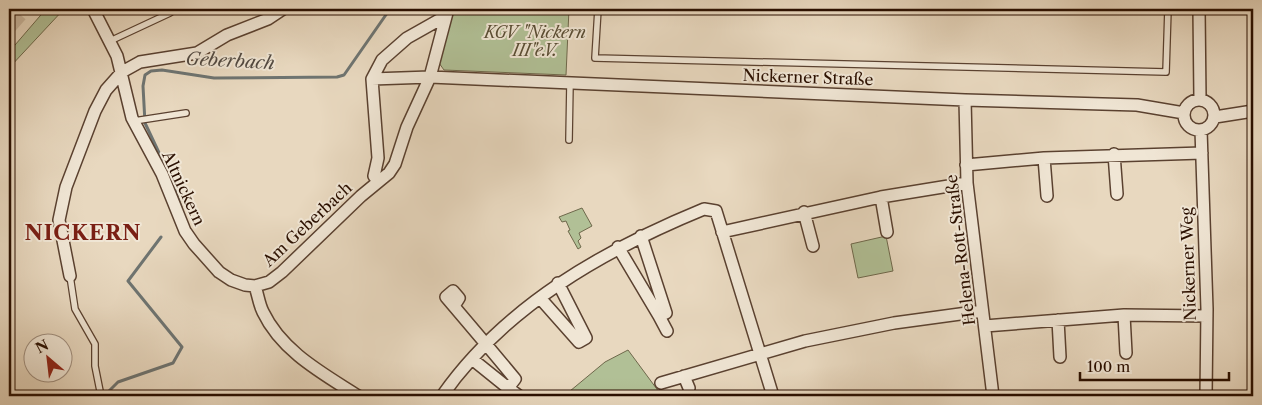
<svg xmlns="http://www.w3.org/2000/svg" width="1262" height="405" font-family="'Libre Caslon Text',serif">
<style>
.green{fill:#b1c096;stroke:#6e684b}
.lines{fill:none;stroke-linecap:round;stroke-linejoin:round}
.stream{stroke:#6e7471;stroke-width:3}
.secondary-tunnel{stroke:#ccbaa2;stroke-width:16;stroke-dasharray:16 8;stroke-linecap:butt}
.service-casing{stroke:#5a4130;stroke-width:8}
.minor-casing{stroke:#5a4130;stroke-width:14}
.service{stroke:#f0e6d5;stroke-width:5.5}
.minor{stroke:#f0e6d5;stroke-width:11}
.labels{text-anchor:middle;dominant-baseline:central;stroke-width:4;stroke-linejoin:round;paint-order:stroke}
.park-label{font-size:16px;font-style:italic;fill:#594d34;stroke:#f0e6d5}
.street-label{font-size:16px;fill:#2a0f00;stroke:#f0e6d5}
.water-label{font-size:18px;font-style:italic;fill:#524a42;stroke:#f0e6d5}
.district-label{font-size:21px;font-weight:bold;letter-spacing:1px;fill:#7a1f14;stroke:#f0e6d5}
</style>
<rect width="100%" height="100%" fill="#e8d8bf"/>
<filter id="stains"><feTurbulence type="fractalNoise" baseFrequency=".004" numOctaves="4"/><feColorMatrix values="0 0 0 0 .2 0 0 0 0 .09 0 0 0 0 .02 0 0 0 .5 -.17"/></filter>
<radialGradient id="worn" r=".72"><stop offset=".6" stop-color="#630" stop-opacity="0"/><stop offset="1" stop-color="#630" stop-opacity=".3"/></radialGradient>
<path class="green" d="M46,9H64L9,68V52Z
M454,9H569L566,75L444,70L439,63Z
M582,208L592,226L579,233L581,238L578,241L581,247L578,249L568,231L570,230L566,221L562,222L559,217Z
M886,236L893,271L858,278L851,244Z
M628,350L662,396H564L605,362Z"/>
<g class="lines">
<path class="stream" d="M181,207L169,174L145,123L143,86L145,75L151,71L162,70L214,78L337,77L344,75L390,9
M104,396L118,382L173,363L182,347L128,281L161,237"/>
<path class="secondary-tunnel" d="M9,26L24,9"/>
<defs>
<path id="service" d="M598,9L595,58L1166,72L1168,9
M110,41L170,13
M134,121L186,113
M569,140L570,83
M70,276L75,309L95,344V366L101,396"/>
<path id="minor" d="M93,9L117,56L132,118L162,174L185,231L194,244L219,272L231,280L245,285L255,286L269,282L282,272L361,196L389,173L395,164L407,127L430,77L448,9
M1199,9L1200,99
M372,79L430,77L965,100L1137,105L1184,113
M1184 115a15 15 0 1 1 30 0a15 15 0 1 1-30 0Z
M965,100L967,183L993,396
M1215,117L1253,111
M1201,130L1207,309L1206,396
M1114,154L1117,194
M1044,158L1047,196
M966,165L1044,158L1202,153
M378,181L374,176L378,158L372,79L382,60L407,38L446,16
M881,197L887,232
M804,212L813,246
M722,232L881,197L967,183
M618,247L659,316L666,313L641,236
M70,276L59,220L66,187L95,111L106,90L122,72L140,62L197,53L227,35L268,19L283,9
M255,286C258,295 259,304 263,312C282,352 324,374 358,396
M540,298L579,342L586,338L558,283
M454,306L459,298L453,291L446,297C469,324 492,351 515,379L508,388L472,359
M1124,315L1126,353
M659,316L667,331
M1058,320L1060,357
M985,326L1124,315L1207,316
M684,376L689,388
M661,383L805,341L894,323L982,311
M508,388L519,396
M442,396C505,306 604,250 704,209L716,211L773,396"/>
</defs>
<use href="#service" class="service-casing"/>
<use href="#minor" class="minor-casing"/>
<use href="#service" class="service"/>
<use href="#minor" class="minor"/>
</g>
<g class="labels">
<g class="park-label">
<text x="535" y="32">KGV "Nickern<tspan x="535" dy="18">III"e.V.</tspan></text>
</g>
<g class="street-label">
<text transform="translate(808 77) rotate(2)">Nickerner Straße</text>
<text transform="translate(184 188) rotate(65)">Altnickern</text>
<text transform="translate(307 224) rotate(-43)">Am Geberbach</text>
<text transform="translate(960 250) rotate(-97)">Helena-Rott-Straße</text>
<text transform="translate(1188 264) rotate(-92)">Nickerner Weg</text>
</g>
<g class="water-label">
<text transform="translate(230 61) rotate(3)">Geberbach</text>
</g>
<g class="district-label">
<text x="83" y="232">NICKERN</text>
</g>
</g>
<rect width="1262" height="405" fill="none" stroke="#e8d8bf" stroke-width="30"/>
<rect x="10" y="10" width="1242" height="385" fill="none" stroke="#2a0f00" stroke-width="2.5"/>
<rect x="15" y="15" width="1232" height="375" fill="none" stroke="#2a0f00"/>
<g transform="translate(48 358) rotate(332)"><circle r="24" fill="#f0e6d5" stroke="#a19080"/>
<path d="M0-4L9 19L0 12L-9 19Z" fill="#8f2418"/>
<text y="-8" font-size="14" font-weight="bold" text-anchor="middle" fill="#2a0f00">N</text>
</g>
<path d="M1080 372v8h149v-8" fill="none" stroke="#2a0f00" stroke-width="2.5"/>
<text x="1087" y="372" font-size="15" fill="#2a0f00" stroke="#f0e6d5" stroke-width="4" paint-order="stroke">100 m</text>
<rect width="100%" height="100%" filter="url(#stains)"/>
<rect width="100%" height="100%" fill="url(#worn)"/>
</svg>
